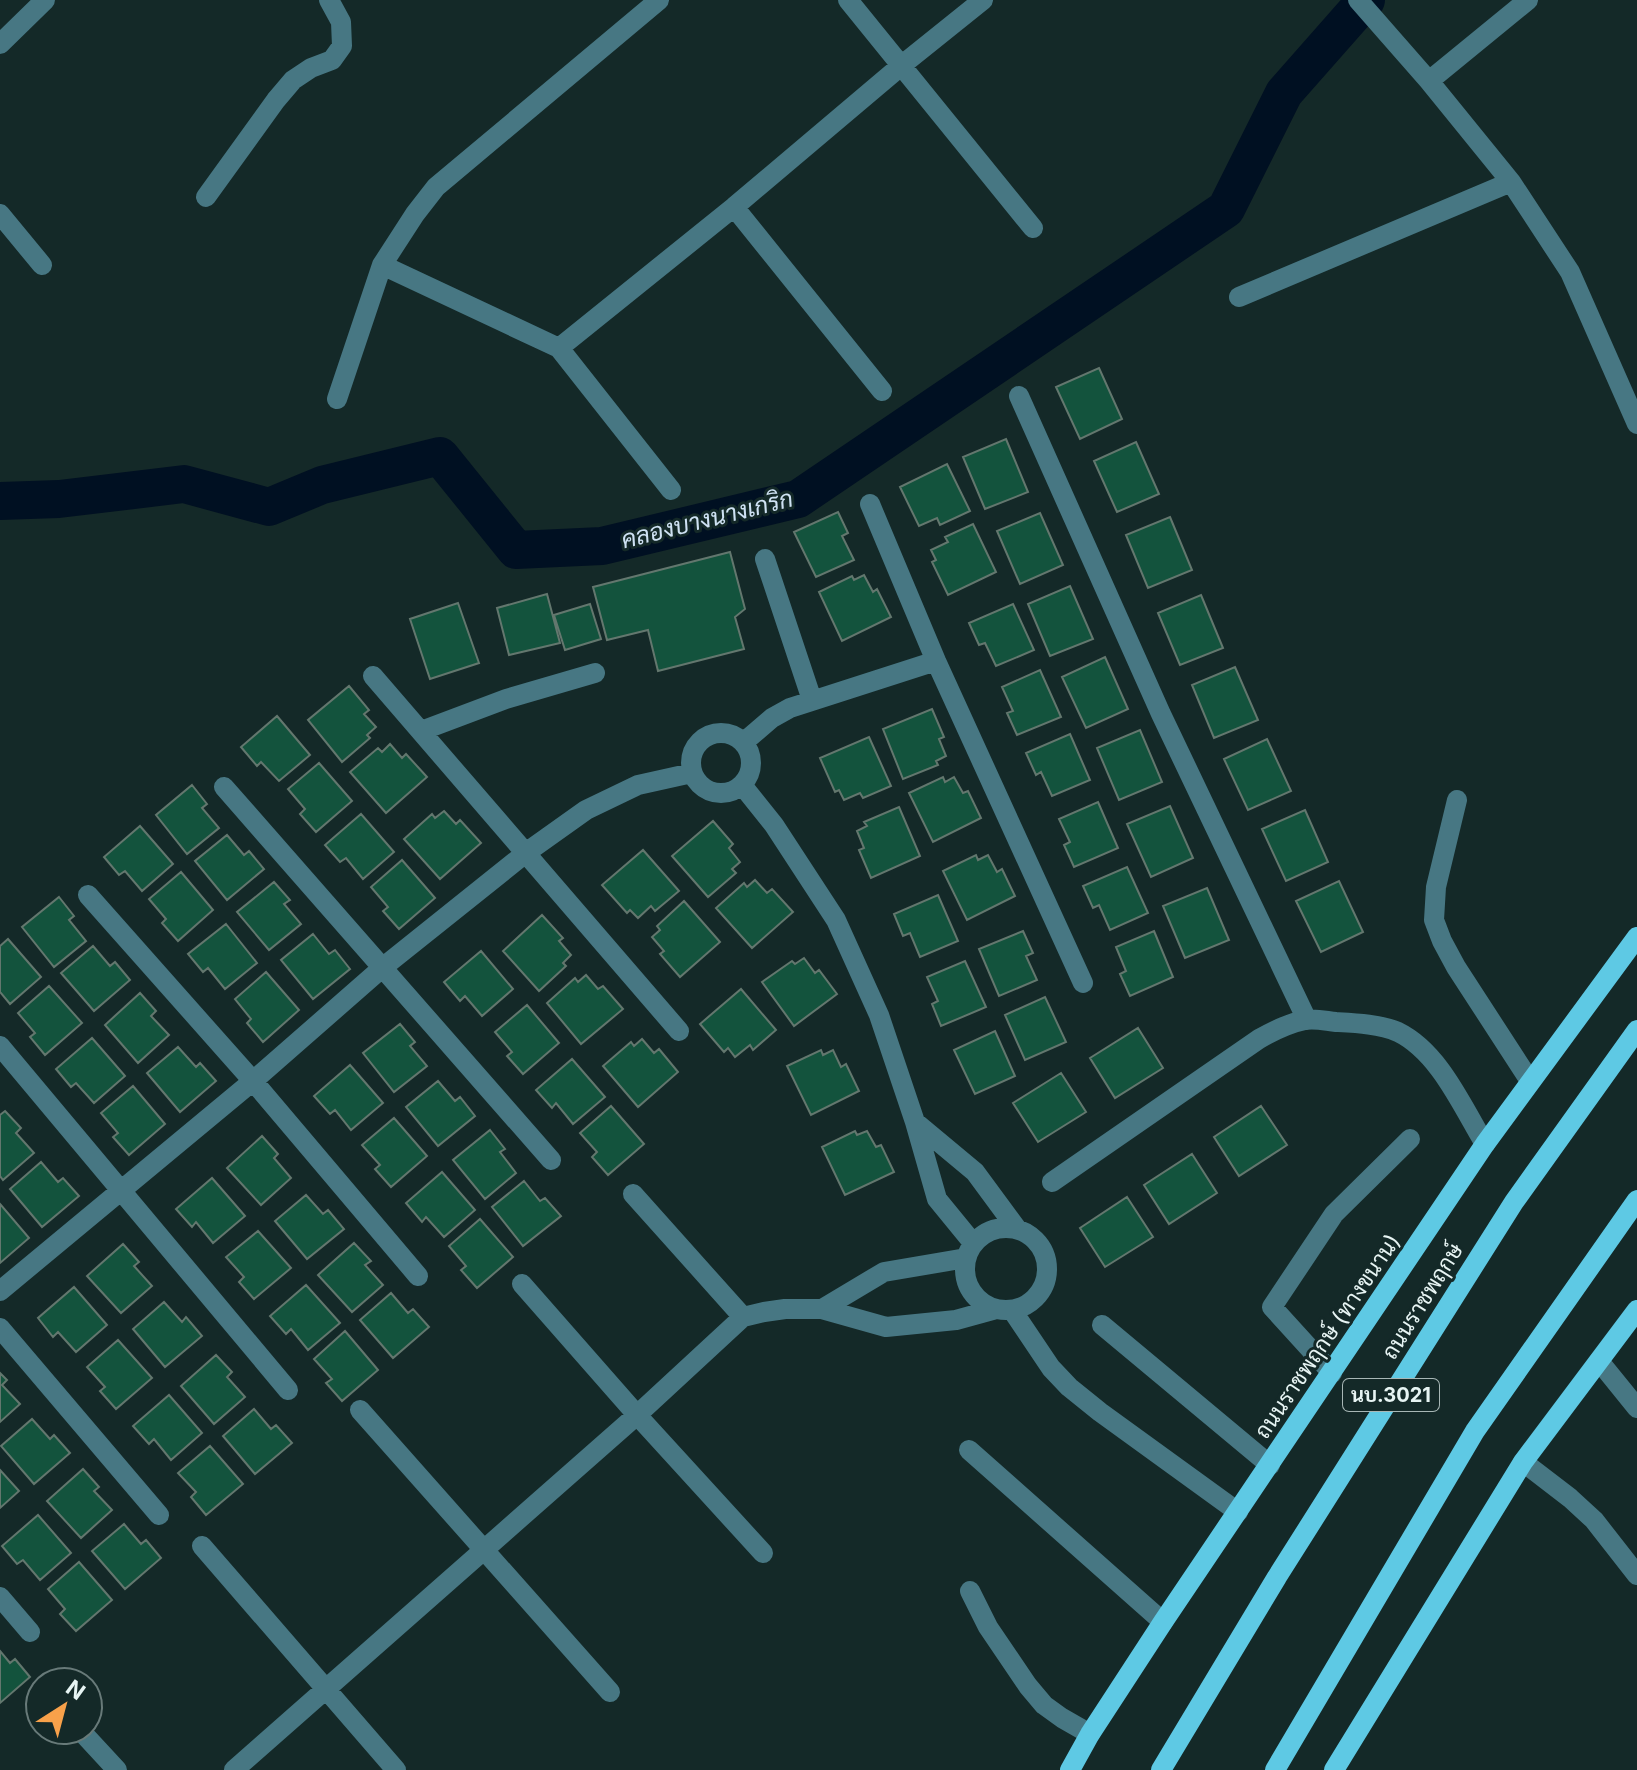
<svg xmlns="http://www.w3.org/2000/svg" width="1637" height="1770" font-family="Inter,Sarabun,sans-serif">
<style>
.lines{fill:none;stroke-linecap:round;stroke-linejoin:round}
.canal{stroke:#001022;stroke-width:38}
.building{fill:#13533d;stroke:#63776e;stroke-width:2}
.minor{stroke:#477783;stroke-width:20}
.major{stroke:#5ec9e4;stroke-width:20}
.labels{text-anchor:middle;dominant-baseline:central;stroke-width:6;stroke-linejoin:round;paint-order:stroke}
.shield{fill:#142928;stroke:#a8b7b6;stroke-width:2}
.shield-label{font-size:20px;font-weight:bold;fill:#e7f4f3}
.street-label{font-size:22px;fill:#e7f4f3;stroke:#142928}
.water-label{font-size:24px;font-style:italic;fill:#cfe2f3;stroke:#142928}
</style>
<rect width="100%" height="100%" fill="#142928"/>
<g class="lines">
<path class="canal" d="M0,501L59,499L184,484L269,507L322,485L440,456L516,550L602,546L798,499L1226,209L1284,93L1366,0"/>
</g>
<path class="building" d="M1099,368L1122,419L1080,439L1056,387Z
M1006,439L1028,492L985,509L963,457Z
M1136,442L1159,494L1117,512L1094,461Z
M947,464L970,511L940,525L937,518L919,526L900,487Z
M838,512L848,533L842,536L854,560L816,577L794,532Z
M1040,513L1063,565L1020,584L997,531Z
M1170,517L1192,570L1148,588L1126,535Z
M973,524L996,572L948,595L932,562L936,560L931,550L948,542L945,537Z
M730,552L745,609L735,617L744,649L658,671L648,630L607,640L593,587Z
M864,575L873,592L877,589L891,617L842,641L819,592L852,576L854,580Z
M1070,586L1093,639L1050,656L1028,604Z
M547,594L560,643L509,655L497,608Z
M1201,595L1223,648L1180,665L1158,613Z
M458,603L479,663L430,679L410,619Z
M590,604L601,639L565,650L554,615Z
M1013,604L1034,650L996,666L985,643L979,645L969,623Z
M1105,657L1128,709L1086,728L1062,677Z
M1235,667L1258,720L1214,738L1192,685Z
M1040,670L1061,717L1017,735L1007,713L1013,711L1002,687Z
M349,686L369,710L364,714L376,727L367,735L370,738L342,762L308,720Z
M932,709L944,737L939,739L946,756L936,761L938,765L903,779L883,729Z
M277,716L310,755L279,781L261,762L257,766L241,747Z
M1140,730L1162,782L1119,800L1097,748Z
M1070,734L1090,780L1052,796L1041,772L1036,775L1026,753Z
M869,737L891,786L863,798L860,793L844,800L839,790L835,792L820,758Z
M1267,739L1291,791L1248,810L1224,759Z
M390,744L402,758L406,754L427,777L386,813L350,772L378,748L382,752Z
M319,763L352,801L316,832L300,814L305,809L288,789Z
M943,777L945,782L954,777L963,793L968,791L981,818L933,842L909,793Z
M192,785L207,804L202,808L219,828L187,854L156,815Z
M1098,802L1118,848L1074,867L1064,845L1070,842L1059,819Z
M1170,806L1193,858L1151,877L1127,824Z
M899,807L920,856L871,878L859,850L864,848L857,831L867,826L864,822Z
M1305,810L1328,862L1286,881L1262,829Z
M444,811L456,824L460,820L481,843L440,879L404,839L432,814L435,818Z
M361,814L394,852L363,879L346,858L340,862L325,845Z
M713,821L733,844L729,848L740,862L732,869L736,873L708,897L672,856Z
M140,826L173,864L142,891L125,871L119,875L104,857Z
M227,835L244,855L249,851L264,869L227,900L195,861Z
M643,850L679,891L655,911L651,906L638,918L630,910L627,913L602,885Z
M976,855L978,860L988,855L997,872L1002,869L1015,896L967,920L943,871Z
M402,860L435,898L399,929L383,911L388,907L371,887Z
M1127,867L1148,913L1110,930L1099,905L1093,908L1083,886Z
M181,872L213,910L178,941L162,923L166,919L149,899Z
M755,880L767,893L772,889L793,912L752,948L716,908L744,883L747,887Z
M1339,881L1363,932L1321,952L1296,901Z
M274,882L290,900L284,904L301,924L269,950L237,912Z
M1207,888L1229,940L1185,958L1163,906Z
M938,895L958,941L920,957L910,933L903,936L894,914Z
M59,897L74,916L69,920L86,941L54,967L22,927Z
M684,901L720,942L680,977L660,954L664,951L652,937L660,930L657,926Z
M542,915L563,938L559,941L571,955L563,963L566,966L539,991L503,951Z
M226,924L257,963L225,989L208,968L203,972L188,954Z
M1023,931L1033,953L1026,956L1037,980L999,996L979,949Z
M1154,931L1173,977L1130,996L1120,974L1126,971L1116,947Z
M313,934L329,954L335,950L350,969L313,999L281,960Z
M8,939L41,977L10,1004L0,992V946Z
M93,946L110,966L115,962L130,980L94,1011L61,973Z
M481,951L513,989L482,1016L465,996L460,1001L444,982Z
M804,958L815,973L819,970L837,994L794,1026L762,982L792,961L795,964Z
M965,961L986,1007L941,1026L932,1004L938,1001L927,977Z
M266,972L299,1010L263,1042L247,1023L251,1019L235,999Z
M586,975L598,989L603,986L623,1009L581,1044L547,1003L575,978L578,982Z
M49,986L82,1023L45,1055L30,1037L35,1033L18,1013Z
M741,989L776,1030L753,1050L750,1045L735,1057L728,1048L724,1052L700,1024Z
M140,993L156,1011L151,1016L169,1035L138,1063L105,1025Z
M1045,997L1066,1042L1025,1060L1005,1015Z
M527,1005L559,1043L523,1074L507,1056L512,1052L495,1032Z
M400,1024L415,1042L410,1046L427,1066L394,1092L363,1053Z
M1138,1028L1163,1068L1115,1098L1090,1058Z
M995,1031L1015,1076L975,1094L954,1050Z
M92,1038L125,1076L94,1103L76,1083L71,1087L56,1069Z
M642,1039L654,1053L659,1049L678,1072L638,1107L603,1066L631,1042L634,1046Z
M178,1047L196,1067L200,1063L216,1081L180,1112L147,1073Z
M821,1050L823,1055L833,1050L841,1067L846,1064L859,1091L811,1115L787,1066Z
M572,1059L605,1097L573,1124L556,1103L552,1108L536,1090Z
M350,1065L383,1103L351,1130L335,1110L330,1114L314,1096Z
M1061,1073L1086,1112L1038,1142L1013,1103Z
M438,1081L455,1101L460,1097L475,1116L438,1146L406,1107Z
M133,1086L165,1124L129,1155L113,1137L118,1133L101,1113Z
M611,1106L644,1144L608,1175L592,1157L597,1152L580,1133Z
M1261,1106L1287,1145L1239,1176L1214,1137Z
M5,1111L21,1128L16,1133L34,1153L3,1180L0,1176V1115Z
M394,1118L427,1156L391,1187L375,1169L380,1165L362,1145Z
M490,1130L505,1149L500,1152L516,1173L485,1199L453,1160Z
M855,1131L857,1135L867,1131L876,1147L881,1145L894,1172L845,1195L822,1147Z
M262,1136L278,1154L274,1158L291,1178L261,1205L227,1168Z
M1192,1154L1217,1193L1169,1224L1144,1185Z
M41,1162L58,1182L63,1178L79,1196L42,1227L10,1189Z
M442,1172L475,1210L444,1237L426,1217L422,1222L406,1203Z
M212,1178L245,1216L213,1243L196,1222L192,1227L176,1209Z
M524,1181L540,1201L545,1198L561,1216L523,1246L492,1207Z
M306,1195L323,1214L328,1210L344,1229L307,1259L275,1221Z
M1127,1197L1153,1237L1105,1267L1080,1228Z
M0,1204L29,1238L0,1263Z
M480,1219L513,1257L477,1288L461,1270L466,1266L449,1246Z
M258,1231L291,1268L254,1299L239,1282L244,1277L226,1257Z
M354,1243L371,1261L365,1265L383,1285L352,1312L318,1275Z
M123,1244L139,1262L134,1266L152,1286L121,1313L87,1276Z
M306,1285L340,1323L308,1350L291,1329L286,1334L270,1316Z
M74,1287L107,1325L76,1352L58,1332L53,1337L38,1318Z
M391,1293L408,1313L413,1309L429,1327L393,1358L360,1320Z
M164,1302L182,1322L186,1317L202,1336L165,1367L133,1329Z
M345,1331L378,1370L342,1401L326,1383L332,1379L314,1359Z
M118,1340L152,1378L116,1409L100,1391L105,1387L87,1367Z
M216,1355L232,1372L227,1377L245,1397L214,1424L181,1386Z
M0,1373L7,1380L2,1385L20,1404L0,1422Z
M169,1395L202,1433L171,1460L154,1439L149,1444L133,1426Z
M254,1409L271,1429L276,1425L292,1443L255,1474L223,1436Z
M32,1419L50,1439L54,1435L70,1453L34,1484L1,1446Z
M210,1446L243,1484L206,1515L191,1497L196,1492L178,1473Z
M83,1469L99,1487L94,1491L112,1510L81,1538L47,1501Z
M0,1470L19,1491L0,1508Z
M38,1515L71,1553L40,1580L23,1560L17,1564L2,1546Z
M124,1524L141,1544L146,1540L161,1558L125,1589L92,1551Z
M79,1562L112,1600L76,1631L60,1614L65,1609L48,1589Z
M0,1651L10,1663L15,1659L30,1677L0,1703Z"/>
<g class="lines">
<path class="minor" d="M848,0L1033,228
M1358,0L1429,81L1511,182L1570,272L1637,424
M0,44L45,0
M1429,81L1528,0
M206,197L276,100L293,80L311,68L332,60L342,46L341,22L329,0
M734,207L882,391
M0,214L42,265
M382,265L559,348L671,490
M1239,297L1511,182
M559,348L734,207L902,65L983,0
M1019,396L1161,714L1307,1020
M337,399L382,265L415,214L436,187L659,0
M870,504L936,661L1083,983
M765,559L812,700
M373,676L679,1031
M421,731L506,699L595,673
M691 763a30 30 0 1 1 60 0a30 30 0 1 1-60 0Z
M744,742L772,718L790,708L936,661
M742,785L774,825L836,920L879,1015L915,1122L937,1199L973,1243
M224,787L551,1160
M1457,800L1436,887L1434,920L1442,941L1456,967L1530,1081
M88,895L253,1081L418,1276
M0,1046L288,1390
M915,1122L975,1172L1017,1229
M1052,1182L1259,1039C1273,1031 1290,1023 1305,1020C1315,1018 1326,1021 1336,1022C1355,1023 1380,1024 1398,1032C1439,1052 1462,1106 1485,1144
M633,1194L743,1317
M965 1269a41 41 0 1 1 82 0a41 41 0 1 1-82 0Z
M522,1284L637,1415L763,1553
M0,1291L253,1081L382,968L527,852L586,810L638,785L692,773
M822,1309L884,1272L966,1258
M1012,1310L1051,1368L1069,1387L1100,1412L1238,1512
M1102,1325L1270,1465
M0,1328L159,1515
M1599,1361L1637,1408
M1332,1373L1272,1307L1334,1214L1410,1139
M360,1410L610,1692
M969,1450L1163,1622
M1523,1462L1570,1498L1594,1520L1637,1575
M202,1546L396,1770
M970,1591L988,1627L1028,1686L1044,1705L1062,1718L1090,1734
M0,1597L30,1632
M80,1730L117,1770
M234,1770L637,1415L743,1317L764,1312L785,1309H822L886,1327L956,1320L996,1309"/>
<path class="major" d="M1070,1770L1090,1734L1163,1622L1485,1144L1637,937
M1161,1770L1277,1577L1514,1202L1637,1030
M1275,1770L1475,1431L1637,1200
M1334,1770L1523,1462L1637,1310"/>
</g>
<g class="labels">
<rect class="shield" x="1343" y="1379" width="96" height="32" rx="6"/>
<g class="shield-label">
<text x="1391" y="1395">นบ.3021</text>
</g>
<g class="street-label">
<text transform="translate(1422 1301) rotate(-58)">ถนนราชพฤกษ์</text>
<text transform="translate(1327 1336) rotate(-56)">ถนนราชพฤกษ์ (ทางขนาน)</text>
</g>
<g class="water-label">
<text transform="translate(707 519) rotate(-14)">คลองบางนางเกริก</text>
</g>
</g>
<g transform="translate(64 1706) rotate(36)"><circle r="38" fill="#142928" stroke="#687a79" stroke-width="2"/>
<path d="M0-6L14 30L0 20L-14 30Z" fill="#f8a14a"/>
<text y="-12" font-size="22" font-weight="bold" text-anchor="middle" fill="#e7f4f3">N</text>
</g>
</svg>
